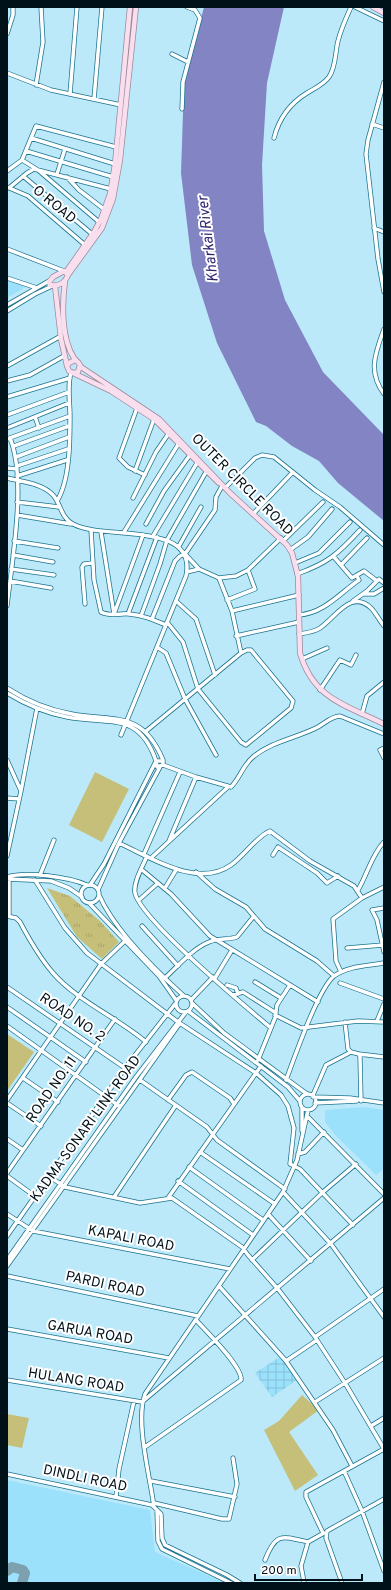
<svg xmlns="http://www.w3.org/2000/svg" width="391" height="1590" font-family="Overpass,sans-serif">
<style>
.built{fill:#9ce1fb}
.industrial{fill:url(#industrial-grid)}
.grass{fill:url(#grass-tufts)}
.park{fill:#c6bf79}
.water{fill:#8384c4}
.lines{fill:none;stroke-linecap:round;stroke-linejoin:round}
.taxiway{stroke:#7ca0ae;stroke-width:10}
.minor-casing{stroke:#1c738d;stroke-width:5}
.major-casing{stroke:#9f889c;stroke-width:6}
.minor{stroke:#fff;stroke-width:3.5}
.major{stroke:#f9deee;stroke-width:4.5}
.labels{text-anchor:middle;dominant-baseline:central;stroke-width:4;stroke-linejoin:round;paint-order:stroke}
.street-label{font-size:14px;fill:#001119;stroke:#fff}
.water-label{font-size:15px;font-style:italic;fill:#302672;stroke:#fff}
</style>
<defs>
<pattern id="industrial-grid" width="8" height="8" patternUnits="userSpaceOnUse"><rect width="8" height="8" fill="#9ce1fb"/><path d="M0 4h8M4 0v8" fill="none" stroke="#85c0d7"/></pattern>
<pattern id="grass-tufts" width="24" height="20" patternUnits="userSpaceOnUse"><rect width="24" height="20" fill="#c6bf79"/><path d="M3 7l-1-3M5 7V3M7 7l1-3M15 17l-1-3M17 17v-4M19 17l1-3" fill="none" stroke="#a8a368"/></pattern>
</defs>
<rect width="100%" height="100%" fill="#bbe9fa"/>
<path class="built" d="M7,277L29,285L7,298Z
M365,1107L384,1110V1169L376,1175L335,1135L325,1122V1110Z
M7,1480L150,1510L155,1552L225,1583H7Z"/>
<path class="industrial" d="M281,1356L297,1380L272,1397L255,1373Z"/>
<path class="grass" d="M47,888L70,896L100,921L119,942L102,959L77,937Z"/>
<path class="park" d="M95,772L129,789L102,842L69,825Z
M7,1034L34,1052L7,1091Z
M302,1395L319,1410L289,1432L318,1475L295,1491L264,1430L279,1421Z
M7,1414L29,1418L22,1448L7,1445Z"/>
<path class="water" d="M204,7H284L267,83L262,165L264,231L285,300L323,372L384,435V521L338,483L319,461L292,446L266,426L256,422L217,343L192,265L181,173L184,83Z"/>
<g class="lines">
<path class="taxiway" d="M7,1571L12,1567L23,1570L25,1573L22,1583"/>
<defs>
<path id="minor" d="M355,7L384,21
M7,34L13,15V7
M172,54L188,62
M7,73L51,90L121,105
M384,82L368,140L366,154L378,259L384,292
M36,85L43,42L41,7
M70,94L77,7
M94,99L102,7
M182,109L183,82L200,18L195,10L187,7
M372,124L384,128
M31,138L115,164
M274,138C279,118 289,104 307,93C315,88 323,85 329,77C336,67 335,53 338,41C341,29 346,18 351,7
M26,151L113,177
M22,160L38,170L99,222
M7,171L22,160L36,126L116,147
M57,174L65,149
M23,176L92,234
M67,177L79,190L105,210
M7,187L28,196L85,245
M9,188L27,173L34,169L111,189
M374,228L384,232
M7,249L64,271
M7,278L37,288
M7,305L49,281
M7,311L35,294L52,286
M384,329C376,352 367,371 384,394
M7,366L61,336
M7,381L30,375L64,356
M7,397L70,378
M137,408L119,458L128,467L145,475
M7,415L69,392
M35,417L39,428
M7,428L69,403
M7,439L70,416
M14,446L69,426
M16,457L69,437
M17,466L68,449
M7,468L17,469
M135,471L154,419
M17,476L67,460
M7,478C22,482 42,483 53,495C61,504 61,518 73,524C104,541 198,520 186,576L121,735
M225,488L255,458L262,455L274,457L315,490L340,507L384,545
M133,498L156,452L169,433
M57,501C70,480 70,441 70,416C70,401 67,387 71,372
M17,502L59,507
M253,514L293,472
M17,515L71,524
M146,524L164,491L190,455
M91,530L94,580L101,612C110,617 120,613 129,614C143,615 154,620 166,625
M101,532L114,614
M124,532L179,443
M153,536L197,463
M14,541L58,548
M283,541L323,502
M179,546L201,507
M290,550L308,537L332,509
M13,555L53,562
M186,555L199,569
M334,557L352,578L364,571L377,581
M295,563L319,553L350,522
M341,565L367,538
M11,569L54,575
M187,572L199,569L219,578L236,576L248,570L281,538
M297,574C328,563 338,554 360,530
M10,581L51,588
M364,594H374L384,588
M227,600L255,589L248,570
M176,601L196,619L215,675
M353,601L367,591L379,579L384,583
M85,604L82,567L84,564L93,563
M7,606C12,560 27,480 10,438
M232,611L299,595
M114,614L143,535
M128,614L157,537
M299,615C324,613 339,594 359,580L357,576
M141,616L160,564L167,540L206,472
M152,619L175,561L180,556L185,554L215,510L216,497L222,486
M167,622L183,642L198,689L241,742L246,745L291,708L293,701L251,650H247L241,653
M299,634C306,633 314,632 320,628C336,617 351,589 371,608C376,613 379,620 384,626
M236,636L299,622
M157,647L166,653L185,699L216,755
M302,659L327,648
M7,688C27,701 49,710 72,714C116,722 142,710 163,760
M320,690L340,660L351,665L356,655
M7,693C25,704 46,713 67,717C109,725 139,711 156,761
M362,714L367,696L384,682
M145,732L241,653L232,611L219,578
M384,748L380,750L384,758
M7,760L21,791L7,856
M163,765V761H156L157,767L163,765L196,777L231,787C240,778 243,765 253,757C272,741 297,738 318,727C325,723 332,716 340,716L384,734
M21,791L37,708
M7,798L19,799
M169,841L196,777
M119,843C150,857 197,889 231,865C243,857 258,835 270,831L310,861L354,886L362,898
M144,854L180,772
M273,855L278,847L317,873L327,883L338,876
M147,856C143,866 133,882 135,893C141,920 246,1007 271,1028
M151,858L228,787
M141,869L171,894L210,936L318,1002
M196,872L215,889L246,907L265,929L317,961L334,976
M40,875L54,840
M7,877C26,871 69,877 87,885
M9,877V916
M7,879L51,881L69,888L82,897
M35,880L65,928L87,953L178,1022L256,1073L281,1095L288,1106L294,1128L290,1164L300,1169L353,1225
M90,885L104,864L155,763
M81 894a9 9 0 1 1 18 0a9 9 0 1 1-18 0Z
M165,888L176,870
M98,890L119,843L160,767
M358,890C367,875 372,854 384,842
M99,895C115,931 154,969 184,996
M139,900L158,883
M89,903L159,976L176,1000
M384,908L372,910L377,920L384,952
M7,916L16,918L20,922C29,939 40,958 53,973C76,1000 118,1018 146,1042
M142,926L178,966
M347,948L383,945
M341,972L336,961L333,919L362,898L384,887
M165,978C178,966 192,949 209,942C218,938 228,940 237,937L254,916
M215,978L232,950
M255,982L281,998
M340,983L384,999
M227,985L236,988L238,994
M7,987L125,1068
M233,995L243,992L276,1013
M176 1004a8 8 0 1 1 16 0a8 8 0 1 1-16 0Z
M191,1000L213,977
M192,1003L224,1033L307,1094
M7,1007L86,1062
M188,1011L288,1087L300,1101
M275,1015L301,1028L358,1021L384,1022
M377,1021L384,1004
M345,1022L348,1049L351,1052L359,1054L360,1057L361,1101
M7,1026L119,1106
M359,1054L384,1057
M258,1060L275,1018L277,1005L290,985
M23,1078L58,1102
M140,1080L207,1127L217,1140L285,1189
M286,1080C294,1059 318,989 334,976C348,966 367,966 384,963
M300 1102a8 8 0 1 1 16 0a8 8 0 1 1-16 0Z
M313,1095L326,1065L351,1052
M313,1097L350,1098L384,1103
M7,1100L101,964L125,941
M168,1100L186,1075L192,1072L230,1098L234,1104
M7,1103L41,1126
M315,1103L357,1101
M302,1107V1131
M308,1117L384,1194
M7,1139L23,1150
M200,1152L275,1204
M298,1154L305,1152L324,1132
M189,1167L263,1220
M7,1173L115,1019
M7,1176L36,1197
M50,1177L65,1187L140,1203L172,1198L242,1247L248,1255L278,1289L315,1337L345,1383L384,1449
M178,1181L253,1235
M283,1192L331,1244L384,1317
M114,1197L176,1105
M168,1198L261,1066
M7,1214L33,1231L230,1269
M268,1214L311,1261
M7,1236L125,1068L175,1004
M7,1260L136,1077L186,1012
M252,1260L323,1192L356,1164
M7,1266L180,1023
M7,1276L198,1316
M219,1286L286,1361L333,1430L352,1466
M7,1329L169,1358
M315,1337L384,1289
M286,1361L317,1340
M7,1380L142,1402L384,1198
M315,1402L384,1358
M371,1426L384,1418
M145,1447L241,1380C243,1367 205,1330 196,1320
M344,1471L362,1511L384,1571
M7,1474L152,1505L161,1514L162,1538L165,1545L227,1575L240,1583
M151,1481L235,1497
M116,1497L119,1469L134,1401
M154,1503L222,1519H229L237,1484L233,1458
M154,1507C150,1476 135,1422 145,1394L283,1192L297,1160L308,1110
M157,1510L158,1541L162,1549L231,1583
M323,1533L306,1497V1492L384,1449
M265,1560C276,1532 282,1536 308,1542L324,1533
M304,1582L301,1566L308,1542
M342,1583L326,1538L327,1531L384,1499"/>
<path id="major" d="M373,7L384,13
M64,271L68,275C65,283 58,287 50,285L49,282L53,277Z
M66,272L94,232L101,219L110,194L115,164L130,7
M68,275L102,228L113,199L120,160L136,7
M65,281C62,304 61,338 74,358C76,361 79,362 80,365L78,372L73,373L69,371L67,366L69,363L75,360
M55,286L61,339L67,366
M81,367L159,419L230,493L287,545L292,553L298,576L300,653C313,699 346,705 384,724
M73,373L111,391L154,419L219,483"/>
</defs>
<use href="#minor" class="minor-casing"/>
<use href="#major" class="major-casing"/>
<use href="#minor" class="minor"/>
<use href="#major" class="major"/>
</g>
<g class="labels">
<g class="street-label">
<text transform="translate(54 205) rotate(39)">O ROAD</text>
<text transform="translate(242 485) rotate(45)">OUTER CIRCLE ROAD</text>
<text transform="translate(72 1018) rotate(34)">ROAD NO. 2</text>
<text transform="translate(52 1090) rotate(-55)">ROAD NO. 11</text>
<text transform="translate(86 1129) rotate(-54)">KADMA SONARI LINK ROAD</text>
<text transform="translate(131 1239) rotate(11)">KAPALI ROAD</text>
<text transform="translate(105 1285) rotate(12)">PARDI ROAD</text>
<text transform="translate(90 1333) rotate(10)">GARUA ROAD</text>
<text transform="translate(76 1381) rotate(9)">HULANG ROAD</text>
<text transform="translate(85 1479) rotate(12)">DINDLI ROAD</text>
</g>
<g class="water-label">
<text transform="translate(209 239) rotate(-97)">Kharkai River</text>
</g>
</g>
<rect width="391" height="1590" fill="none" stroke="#001119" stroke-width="16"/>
<path d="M255 1574v6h107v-6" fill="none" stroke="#001119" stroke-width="2"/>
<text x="261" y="1574" font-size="12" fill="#001119" stroke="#ffffff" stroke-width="3" paint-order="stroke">200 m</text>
</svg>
